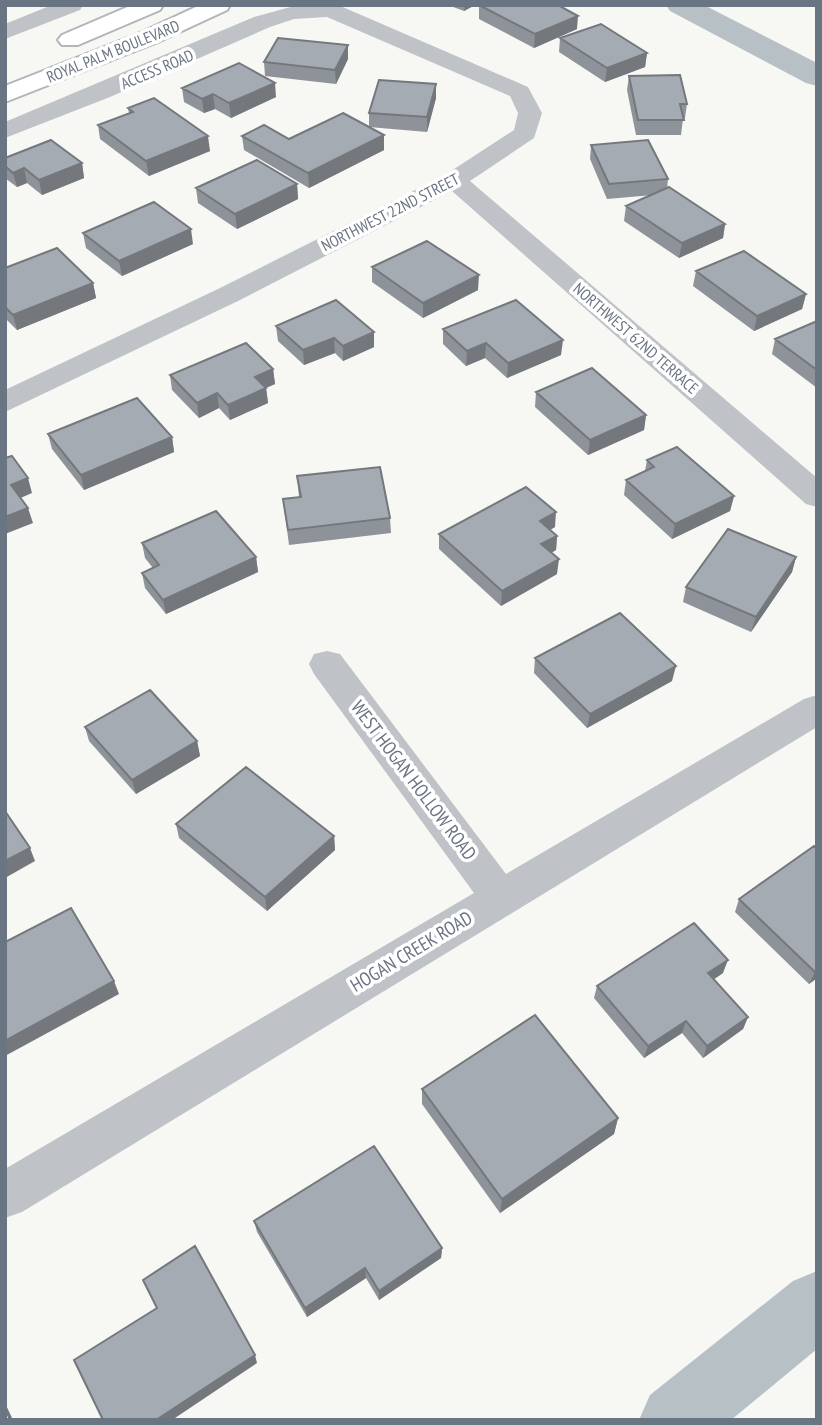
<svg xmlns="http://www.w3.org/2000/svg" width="822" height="1425" font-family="'PT Sans Narrow',sans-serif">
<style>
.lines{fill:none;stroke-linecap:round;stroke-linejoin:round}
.canal{fill:#b7c0c5;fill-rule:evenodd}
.secondary-casing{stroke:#b1b6ba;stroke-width:4}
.minor{fill:#bfc2c6;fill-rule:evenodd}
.secondary{fill:#fff;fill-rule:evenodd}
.wall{fill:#8e9399}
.shaded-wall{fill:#74787d}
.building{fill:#a5abb2;stroke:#74787d;stroke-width:2}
.labels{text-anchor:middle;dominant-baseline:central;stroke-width:7;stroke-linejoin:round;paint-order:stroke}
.far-street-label{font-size:16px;fill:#697582;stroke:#fff}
.street-label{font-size:19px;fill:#697582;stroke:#fff}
</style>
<rect width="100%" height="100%" fill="#f7f7f4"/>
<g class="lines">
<path class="canal" d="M666,5H704L817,63V86L806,83L670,11Z
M817,1271V1349L731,1420H639L650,1395L793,1281Z"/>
<defs>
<path id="secondary" d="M132,5H163L160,10L78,45H62L58,40L62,35Z
M200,5H230L227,10L158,42L5,102V86L142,32Z"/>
</defs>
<use href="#secondary" class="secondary-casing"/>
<path class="minor" d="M52,5H83L80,10L5,39V24Z
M298,5H338L528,87L542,113L534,138L470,181L817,478V507L806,504L452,191L238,301L5,412V390L218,289L445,175L514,130L518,113L510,96L327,17L294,19L270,27L110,97L5,138V122L254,17Z
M327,651L340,654L506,874L804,699L817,695V727L22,1212L5,1218V1169L474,893L314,674L309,664L314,654Z"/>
<use href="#secondary" class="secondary"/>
</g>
<path class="wall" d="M448,5H475L464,11Z
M479,5L577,29L534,48L479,19Z
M560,38L647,53L645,67L605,82L559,52Z
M348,59L336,84L265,76L264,62Z
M629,76L687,104L685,118L683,119L681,135H636L627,90Z
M182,88L276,97L231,118L215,109L204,113L184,102Z
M436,98L427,132L369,127V113Z
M128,108L210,151L149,176L100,139L98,125L129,113Z
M384,135V150L309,188L244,150L242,136L289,139Z
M591,145L668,179L667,189L725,224L723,238L679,258L624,221L626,206L653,195L607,199L590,159Z
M5,158L82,163L84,178L42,195L27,183L17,187L5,178Z
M297,184L298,199L237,229L198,203L196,188Z
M83,233L193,244L122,276L86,248Z
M372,267L478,290L423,318L372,282Z
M5,268L93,283L96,298L17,330L5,318Z
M696,271L806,294L802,309L754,331L693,286Z
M817,321V388L772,354L775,339Z
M276,326L374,347L343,361L335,353L304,365L278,341Z
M443,329L561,355L507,378L485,358L466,366L443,344Z
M273,369L275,384L266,388L268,403L230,420L219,408L199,418L172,390L170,375Z
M536,392L646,415L644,430L588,455L535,407Z
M48,434L172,437L174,452L84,490L52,449Z
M647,460L734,496L730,511L672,539L624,495L626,480L645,471Z
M297,476L390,518L391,533L289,545L283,499L299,497Z
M555,527L550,530L557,536L556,550L551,553L557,574L501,606L439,549V534Z
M142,543L256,557L258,572L166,614L145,588L142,573L153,568L145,558Z
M796,557L792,572L751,632L683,602L686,587Z
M535,658L672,681L587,728L534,673Z
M85,727L197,741L200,756L136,794L89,741Z
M176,824L334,836L335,850L267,911L179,838Z
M814,846L817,978L809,984L735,912L739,899Z
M723,973L714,979L748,1017L743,1029L703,1058L682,1033L644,1058L594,998L597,986Z
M422,1089L618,1118L614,1134L500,1213L422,1104Z
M254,1221L442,1248L441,1258L379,1300L366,1278L307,1317L257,1232Z"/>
<path class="shaded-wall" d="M465,5H475L464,11Z
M578,16L577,29L534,48L535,34Z
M348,45V59L336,84L335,70Z
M647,53L645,67L605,82L607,68Z
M275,83L276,97L231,118L229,103Z
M436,84V98L427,132V117Z
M213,94L215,109L204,113L202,99Z
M384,135V150L309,188L308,173Z
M208,136L210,151L149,176L146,161Z
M82,163L84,178L42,195L39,180Z
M24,168L27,183L17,187L13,173Z
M297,184L298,199L237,229L235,214Z
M725,224L723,238L679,258L682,243Z
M191,229L193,244L122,276L119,261Z
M479,275L478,290L423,318V303Z
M93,283L96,298L17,330L13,315Z
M806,294L802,309L754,331L757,316Z
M374,332V347L343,361V346Z
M334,338L335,353L304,365L303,350Z
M563,340L561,355L507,378L508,363Z
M486,343L485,358L466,366L467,351Z
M273,369L275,384L256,392L255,377Z
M266,388L268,403L230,420L228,405Z
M217,393L219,408L199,418L197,403Z
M646,415L644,430L588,455L590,440Z
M172,437L174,452L84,490L81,475Z
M28,478L32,493L16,500L11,485Z
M734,496L730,511L672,539L675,524Z
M28,508L33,523L5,534V517Z
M556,512L555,527L539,536L540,521Z
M557,536L556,550L540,559L541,544Z
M256,557L258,572L166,614L163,600Z
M796,557L792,572L751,632L756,617Z
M559,559L557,574L501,606L502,591Z
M676,666L672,681L587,728L590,714Z
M197,741L200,756L136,794L132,780Z
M334,836L335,850L267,911L265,897Z
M30,848L35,861L5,878V861Z
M728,960L723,973L704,986L708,973Z
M817,970V978L809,984L815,972Z
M114,981L119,994L5,1056V1041Z
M748,1017L743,1029L703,1058L707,1046Z
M686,1021L682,1033L644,1058L648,1046Z
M618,1118L614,1134L500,1213L502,1199Z
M442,1248L441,1258L379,1300V1291Z
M365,1268L366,1278L307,1317L305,1308Z
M255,1355L257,1363L172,1420H156Z
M5,1403L13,1420H9L5,1411Z"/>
<path class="building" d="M479,5H558L578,16L535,34Z
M601,24L647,53L607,68L560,38Z
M278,38L348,45L335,70L264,62Z
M239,63L275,83L229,103L213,94L202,99L182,88Z
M680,75L687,104H680L684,120H638L629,76Z
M379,80L436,84L427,117L369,113Z
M154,98L208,136L146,161L98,125L133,112L128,108Z
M343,113L384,135L308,173L242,136L264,125L289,139Z
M51,140L82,163L39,180L24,168L13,173L5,166V158Z
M648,140L668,179L609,184L591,145Z
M257,160L297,184L235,214L196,188Z
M669,187L725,224L682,243L626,206Z
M154,202L191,229L119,261L83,233Z
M427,241L479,275L423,303L372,267Z
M57,248L93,283L13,315L5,307V268Z
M744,251L806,294L757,316L696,271Z
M336,300L374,332L343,346L334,338L303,350L276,326Z
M516,300L563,340L508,363L486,343L467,351L443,329Z
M817,321V370L775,339Z
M246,343L273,369L255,377L266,388L228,405L217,393L197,403L170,375Z
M592,368L646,415L590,440L536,392Z
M137,398L172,437L81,475L48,434Z
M677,447L734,496L675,524L626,480L654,467L647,460Z
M12,456L28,478L11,485L28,508L5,517V458Z
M380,467L390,518L288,530L283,499L301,497L297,476Z
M526,487L556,512L540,521L557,536L541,544L559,559L502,591L439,534Z
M216,511L256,557L163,600L142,573L159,565L142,543Z
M728,529L796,557L756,617L686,587Z
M620,613L676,666L590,714L535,658Z
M150,690L197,741L132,780L85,727Z
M246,767L334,836L265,897L176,824Z
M5,811L30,848L5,861Z
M814,846L817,849V970L815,972L739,899Z
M71,908L114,981L5,1041V942Z
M694,923L728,960L708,973L748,1017L707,1046L686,1021L648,1046L597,986Z
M535,1015L618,1118L502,1199L422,1089Z
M374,1146L442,1248L379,1291L365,1268L305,1308L254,1221Z
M195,1246L255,1355L156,1420H103L74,1360L157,1308L143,1280Z"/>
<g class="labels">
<g class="far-street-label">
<text transform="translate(113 51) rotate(-22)">ROYAL PALM BOULEVARD</text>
<text transform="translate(157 69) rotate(-23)">ACCESS ROAD</text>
<text transform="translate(390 212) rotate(-27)">NORTHWEST 22ND STREET</text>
<text transform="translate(636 338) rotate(41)">NORTHWEST 62ND TERRACE</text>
</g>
<g class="street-label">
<text transform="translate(414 780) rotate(53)">WEST HOGAN HOLLOW ROAD</text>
<text transform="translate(411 951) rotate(-31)">HOGAN CREEK ROAD</text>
</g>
</g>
<rect width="822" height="1425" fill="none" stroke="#697582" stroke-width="14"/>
</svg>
